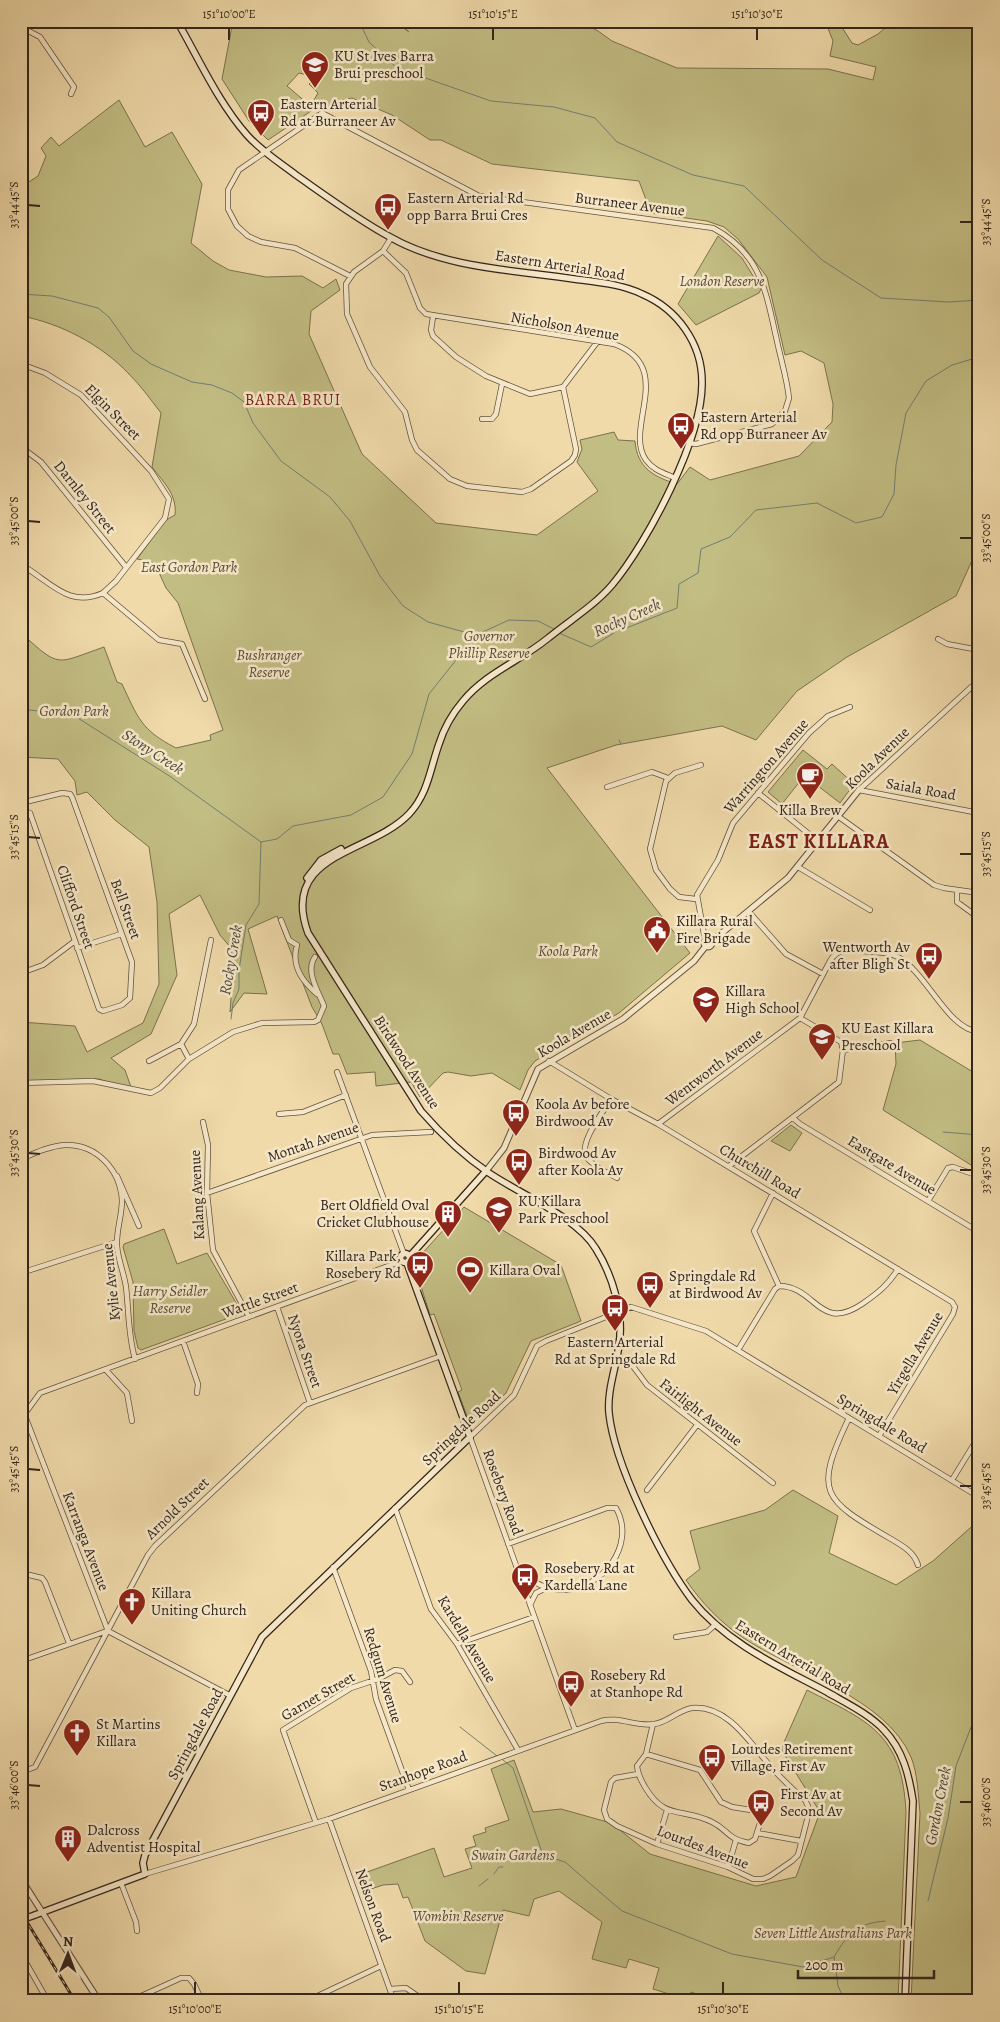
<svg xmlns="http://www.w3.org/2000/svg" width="1000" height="2022" font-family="Alegreya,serif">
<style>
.green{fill:#c2bd83;stroke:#7a714f}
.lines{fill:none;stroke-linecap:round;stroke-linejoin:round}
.stream{stroke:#717f71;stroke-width:1}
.minor-casing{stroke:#62523f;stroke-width:6}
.tertiary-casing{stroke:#62523f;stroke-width:7}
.secondary-casing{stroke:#33251b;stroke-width:8}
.minor{stroke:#f5e7c8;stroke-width:4.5}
.tertiary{stroke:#f5e7c8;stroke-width:5}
.secondary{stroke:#f5e7c8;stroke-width:5.5}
.rail-casing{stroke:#33251b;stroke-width:3}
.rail{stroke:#f5e7c8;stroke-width:1;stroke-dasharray:4;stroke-linecap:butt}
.secondary-bridge-casing{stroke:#33251b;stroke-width:8;stroke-linecap:butt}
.secondary-bridge{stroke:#f5e7c8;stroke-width:5.5}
.ticks{fill:none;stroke:#33251b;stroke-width:2}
.labels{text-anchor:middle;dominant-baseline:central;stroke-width:5;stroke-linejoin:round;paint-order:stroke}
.poi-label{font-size:15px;fill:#33251b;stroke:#f5e7c8;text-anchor:start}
.street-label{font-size:15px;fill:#33251b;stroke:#f5e7c8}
.park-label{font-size:15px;font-style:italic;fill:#574b35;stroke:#f5e7c8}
.neighbourhood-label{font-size:16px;letter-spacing:1px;fill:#7a1f14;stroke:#f5e7c8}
.water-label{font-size:16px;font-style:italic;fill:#4d4a3f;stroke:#f5e7c8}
.district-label{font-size:20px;font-weight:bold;letter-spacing:1px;fill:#7a1f14;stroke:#f5e7c8}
.neatline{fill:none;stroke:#33251b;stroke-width:2}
.ticks-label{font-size:12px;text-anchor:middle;fill:#33251b}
</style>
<rect width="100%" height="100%" fill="#f0daaa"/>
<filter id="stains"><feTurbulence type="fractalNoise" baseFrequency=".004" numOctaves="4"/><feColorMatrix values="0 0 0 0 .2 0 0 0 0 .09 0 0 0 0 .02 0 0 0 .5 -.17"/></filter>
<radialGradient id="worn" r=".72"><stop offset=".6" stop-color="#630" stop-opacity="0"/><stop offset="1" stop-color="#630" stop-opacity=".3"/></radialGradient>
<path class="green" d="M233,21H394L409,32L398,21H579L598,31L612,41L677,68L828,69L873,80L876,67L830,56L833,41L826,23L838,21L852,43L858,45L878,34L893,21H979V545L956,596L847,657L797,691L756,740L722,726L616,745L547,768L690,953L619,1013L535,1061L528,1070L520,1090L492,1073L471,1076L448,1072L443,1073L420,1097L411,1082L376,1086L375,1072L347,1074L339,1054H333L322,1024L312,1007L277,916L248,929L267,994L244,993L230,1012L232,985L231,948L220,935L200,895L169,914L177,975L151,1034L111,1058L125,1070L132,1090L99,1079L21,1082V1022L75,1026L87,1052L143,1023L159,984L157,902L149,847L115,820L87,792L77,795L75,781L58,759L21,757V633C61,669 55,664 104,647L117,682L122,684C138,718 141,730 176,748L211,740L210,735L223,730L178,603L166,588L156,566L152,562L137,559L166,520L175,515C177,494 164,483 152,467L161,413C151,400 141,386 129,374C102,345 60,323 21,316V187L38,176L46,156L41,148L51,137L59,146L119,100L145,147L172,132L202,184L191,243L213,261L229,270L266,277L302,276L323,288L336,279L340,290L311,311L309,334L362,454L436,523L537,535L598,491L577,462L582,449L580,440L614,432L618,440L635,441C637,468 654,477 677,484L690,467L710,480L799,456L832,422L833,404L824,363L801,351L785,355L767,277L738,239L724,227L707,221L651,213L639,181L492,164L441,140H430L392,115L352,98L342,100L336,107L323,106L314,100L318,93L309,84L316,77L299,73L287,86L314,109L268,140L249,121L222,79Z
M718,236L742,258L761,289L759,293L696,325L678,304Z
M803,750L827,769L832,764L854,784L840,803L809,779L801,780L782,804L768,792Z
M920,1040L973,1072H979V1170L883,1110L896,1064L895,1043Z
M791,1125L802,1133L790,1151L771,1141Z
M464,1207L561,1265L581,1321L531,1341L506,1393L474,1422L469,1421L458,1392L462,1390L434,1314L430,1315L415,1267L420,1256Z
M164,1229L177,1264L207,1253L242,1313L141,1350L138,1348L134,1331L133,1282L123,1247L124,1244Z
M793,1490L838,1516L829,1553L896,1585L933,1561L979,1520V2001H911L920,1813C918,1794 918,1775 911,1757C886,1698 792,1671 742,1637C720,1622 701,1602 686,1580L700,1569L690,1531L765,1510Z
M807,1690C870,1722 902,1734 906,1812L898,2001H717L691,1992L688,2000L653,1989L659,1968L629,1959L626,1968L592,1959L602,1922L559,1891L534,1899L529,1916L503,1910L485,1974L466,1971L425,1941L408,1897L403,1898L398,1884L383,1885L362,1892L356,1876L434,1848L444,1877L472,1868L465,1849L476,1846L473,1836L486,1832L485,1828L509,1820L491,1769L514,1760L533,1812L561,1809L611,1823L650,1854L756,1886L796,1877L820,1812L781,1749Z"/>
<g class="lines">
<path class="stream" d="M359,21L369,42L397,68L491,101L554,107L595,118L617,142L693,175L744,186L822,260L881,298L949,302L979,300
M21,294L52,296L98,308L109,317L133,351L151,364L192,382L212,385L232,393L244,402L253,423L281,461L330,497L350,521L380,576L403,606L428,622L475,635
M624,629L677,608L679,584L698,573L701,549L730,537L756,510L817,503L856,523L882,517L894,494L896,465L906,413L926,381L952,365L979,357
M559,633L591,647L614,633
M21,709L73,715L168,775L261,842
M619,740L621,744
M231,1019L233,1003L239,989V970L246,925L259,904L261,842L277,839L293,826L351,815L383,797L412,754L429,694L476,635L509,620L538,621L556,630
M943,1132L979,1135
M460,1727L497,1756
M503,1760L513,1768L543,1855
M525,1859L543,1855L565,1862L622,1911L732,1954L803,1967L834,1957
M500,1867H503
M494,1874L499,1867
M479,1886L488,1879
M928,1901L948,1818L956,1766L973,1722L979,1721
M845,2001L838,1986L834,1957C849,1932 856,1924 885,1921"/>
<defs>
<path id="minor" d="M21,27L40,37L72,84L74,87L71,94
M391,238L383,251L354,272L346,284L347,314L370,367L405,412L412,440L417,450L450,479L467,486L522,492L531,489L571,461L575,455L576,449L563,387
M383,251L406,273L420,308L426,314L614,344C677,367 623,428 646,460C653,470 664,473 675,478
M350,276L295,248L261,242L248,236L237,226L228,209V190L239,170L322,113L479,196L713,228C762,254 766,293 777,341C781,360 787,379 789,398L785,411L772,424L696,444L689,443
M433,317L431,330L433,336L456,357L486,376L530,394L563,387L598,341
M21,364L45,373L81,395L151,471L169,499L165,518L116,581L103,593
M482,419H492L496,414L502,384
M21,447L41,462L126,567
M21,563L28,569C54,586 71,607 103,593L159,640L182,644L205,699
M938,639L947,644L979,650
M979,680L859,790L979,813
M607,787L652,772L668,778
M758,793L819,842
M21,803L62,793L70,794L72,797L132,962L130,998L122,1005L103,1011L99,1009L30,813L21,810
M839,817L934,885L944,888L979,893
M798,867L870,910
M957,890V902L979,918
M696,899L679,897L670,889L656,870L650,849L666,781L675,773L701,765
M749,912L786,954L823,974
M281,920L289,940L297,945C291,966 302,981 317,994
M705,940L697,895L718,860L733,823L809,733L828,716L850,707
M77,948L121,934
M21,973L43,965L75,941
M843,1050L891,1043
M189,1059L181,1044L194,1024L211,940
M149,1061L181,1044
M549,1061L611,1099L658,1124L952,1302L955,1307L953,1314L879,1436
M337,1072L404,1254
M21,1083L93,1081L151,1093L160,1088L189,1059L233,1032L262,1023L314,1022L318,1020L324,1006C318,991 305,971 315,957
M611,1099C603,1112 577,1145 587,1158C594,1167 608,1173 617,1178
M279,1114L303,1112L346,1095
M793,1118L800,1124L979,1232
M203,1122L208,1145L207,1193L213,1250L249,1317
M658,1124L800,1018L830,961C837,949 847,949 860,951C872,952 887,951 898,957C928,974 947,1029 979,1032
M21,1159C35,1153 50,1146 65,1145C97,1144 120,1170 122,1200C122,1216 116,1231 117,1246C118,1260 124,1273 126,1287C129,1312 128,1335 135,1359
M729,1166L839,1082L843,1050L841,1042L800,1018
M117,1176L139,1226
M207,1193L372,1135L431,1132
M773,1193L754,1231L779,1286
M928,1201L948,1168L953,1167L979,1176
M21,1273L117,1242
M277,1307L310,1403
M183,1341L198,1384L197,1393
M738,1350L775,1289L779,1286C816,1286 819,1333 862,1304C878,1293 888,1285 898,1269
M617,1358L632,1365L647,1385L773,1483
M106,1370L127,1393L132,1421
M25,1416L108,1631L229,1695
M849,1418C813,1493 822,1499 891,1539C903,1546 914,1552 918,1565
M21,1419L40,1393L402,1261
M952,1480L979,1436
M647,1490L697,1425
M395,1508L431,1609L457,1644L518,1750
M508,1544L607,1508H616C637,1545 602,1590 562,1590C546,1590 532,1581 519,1573
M333,1567L371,1671L376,1699L409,1790
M21,1573L42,1578L45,1582L69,1643
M530,1605L536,1593L546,1588
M676,1637L707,1632L716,1624
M457,1644L534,1617
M21,1661L107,1631
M575,1730L470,1437L514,1395L537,1346L546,1341L631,1307L706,1331L979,1497
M646,1754L700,1770L721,1802L732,1807L757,1811L761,1820L755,1839L749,1843C725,1838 729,1830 712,1822C682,1807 665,1821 645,1787C641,1780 638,1775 637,1766L646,1754L653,1724
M21,1772L35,1767L148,1555L155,1546L305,1405L441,1356
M329,1819L394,2001
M316,1823L283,1730L351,1688L378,1679L395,1670L402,1671L410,1682
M757,1833L801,1841
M657,1844L667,1810
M728,1867L736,1840
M145,1874L329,1819L601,1721C619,1716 636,1727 654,1724C667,1723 678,1710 692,1708C729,1705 751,1745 772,1768C782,1779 793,1790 805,1800L808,1806L807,1820L798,1855L792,1861L770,1876L763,1879H753L728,1867L657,1844L617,1826L607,1819L604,1810L611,1782L615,1778L638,1774
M121,1883L136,1922L137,1931
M21,1954L45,1996L35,2001
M390,1989L406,1988L425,2001
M130,2001L181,1978H189L194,1984L202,2001
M307,2001L381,1966"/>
<path id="tertiary" d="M704 943a4 4 0 1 1 8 0a4 4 0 1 1-8 0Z
M711,942L788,878L859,790
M486,1171L504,1148L538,1069L623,1019L694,961L705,947
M21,1879L99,2001"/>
<path id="secondary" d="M177,21C199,59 218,102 247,135C261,151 279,162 296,175C326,196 357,219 390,237C444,268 513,270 574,279C597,282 621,284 642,294C677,309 702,343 702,382C703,437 648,542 612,585C594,606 569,621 547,639C520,661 486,673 463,701C452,714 444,728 439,744C430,769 428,794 409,814C371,854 279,853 308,933L421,1111C441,1134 464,1156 489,1173C520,1194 578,1218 596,1249C613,1276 624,1314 619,1345C616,1368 607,1390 609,1413C614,1463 661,1559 692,1600C726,1643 780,1667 827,1692C846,1703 869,1714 884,1730C903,1750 909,1775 913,1801L905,2001
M307,878L321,860L341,849
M400.5 1258a4.5 4.5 0 1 1 9 0a4.5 4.5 0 1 1-9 0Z
M410,1256L486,1171
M35,1915L145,1874L143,1863L145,1855L262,1637L470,1437L407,1263"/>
</defs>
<use href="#minor" class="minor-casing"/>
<use href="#tertiary" class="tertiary-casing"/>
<use href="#secondary" class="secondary-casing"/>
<use href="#minor" class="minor"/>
<use href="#tertiary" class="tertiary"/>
<use href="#secondary" class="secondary"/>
<defs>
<path id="rail" d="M21,1912L75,2001"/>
</defs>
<use href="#rail" class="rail-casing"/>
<use href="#rail" class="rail"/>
<defs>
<path id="secondary-bridge" d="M21,1920L35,1915"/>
</defs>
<use href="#secondary-bridge" class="secondary-bridge-casing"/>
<use href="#secondary-bridge" class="secondary-bridge"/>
</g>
<path class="ticks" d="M229,40V28M493,40V28M757,40V28M28,205L40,206M960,222H972M28,521L40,522M960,538H972M28,837L40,838M960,854H972M28,1153L40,1154M960,1170H972M28,1469L40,1470M960,1486H972M28,1785L40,1786M960,1802H972M195,1994V1982M459,1994V1982M723,1994V1982"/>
<defs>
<symbol id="school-pin" viewBox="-11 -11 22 30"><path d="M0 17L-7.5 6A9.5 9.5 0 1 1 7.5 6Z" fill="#8f2418" stroke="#f5e7c8"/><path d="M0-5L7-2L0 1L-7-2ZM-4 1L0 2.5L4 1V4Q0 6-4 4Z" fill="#fff"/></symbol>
<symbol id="bus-pin" viewBox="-11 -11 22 30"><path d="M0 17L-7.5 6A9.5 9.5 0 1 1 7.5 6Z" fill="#8f2418" stroke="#f5e7c8"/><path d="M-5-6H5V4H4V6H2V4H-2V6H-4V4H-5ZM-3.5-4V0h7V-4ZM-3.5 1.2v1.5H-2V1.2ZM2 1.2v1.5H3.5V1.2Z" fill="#fff"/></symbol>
<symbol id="cafe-pin" viewBox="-11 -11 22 30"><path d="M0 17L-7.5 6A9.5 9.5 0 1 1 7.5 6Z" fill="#8f2418" stroke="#f5e7c8"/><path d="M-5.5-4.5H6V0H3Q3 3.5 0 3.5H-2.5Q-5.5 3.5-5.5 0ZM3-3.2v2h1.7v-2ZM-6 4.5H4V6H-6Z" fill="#fff"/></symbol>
<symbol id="civic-pin" viewBox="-11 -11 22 30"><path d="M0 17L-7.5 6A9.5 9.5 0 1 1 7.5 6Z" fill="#8f2418" stroke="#f5e7c8"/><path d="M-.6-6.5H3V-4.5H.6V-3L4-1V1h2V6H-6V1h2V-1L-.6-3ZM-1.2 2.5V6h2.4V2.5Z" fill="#fff"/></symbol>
<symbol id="building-pin" viewBox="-11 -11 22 30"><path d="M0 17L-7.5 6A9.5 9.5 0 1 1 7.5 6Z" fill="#8f2418" stroke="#f5e7c8"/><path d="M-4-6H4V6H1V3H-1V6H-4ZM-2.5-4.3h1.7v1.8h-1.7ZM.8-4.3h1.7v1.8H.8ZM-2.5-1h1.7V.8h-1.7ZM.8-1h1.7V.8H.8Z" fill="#fff"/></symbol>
<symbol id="stadium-pin" viewBox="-11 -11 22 30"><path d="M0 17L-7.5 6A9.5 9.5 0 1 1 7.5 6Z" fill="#8f2418" stroke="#f5e7c8"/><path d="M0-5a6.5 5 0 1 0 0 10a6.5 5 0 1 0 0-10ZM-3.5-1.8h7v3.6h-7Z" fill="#fff"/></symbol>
<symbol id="church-pin" viewBox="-11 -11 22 30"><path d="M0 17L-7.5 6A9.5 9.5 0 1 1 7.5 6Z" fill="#8f2418" stroke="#f5e7c8"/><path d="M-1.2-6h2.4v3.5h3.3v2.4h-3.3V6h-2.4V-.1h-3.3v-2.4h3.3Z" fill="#fff"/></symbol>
</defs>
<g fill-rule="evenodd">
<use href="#school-pin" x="299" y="49" width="32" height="43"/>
<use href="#bus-pin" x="245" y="97" width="32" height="43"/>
<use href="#bus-pin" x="372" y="191" width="32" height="43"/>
<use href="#bus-pin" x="665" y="410" width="32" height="43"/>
<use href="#cafe-pin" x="794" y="760" width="32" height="43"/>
<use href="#civic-pin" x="641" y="914" width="32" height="43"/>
<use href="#bus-pin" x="913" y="940" width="32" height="43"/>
<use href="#school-pin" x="690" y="984" width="32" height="43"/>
<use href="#school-pin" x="806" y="1021" width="32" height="43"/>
<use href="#bus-pin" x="500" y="1097" width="32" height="43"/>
<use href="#bus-pin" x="503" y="1146" width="32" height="43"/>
<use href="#school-pin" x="483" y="1194" width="32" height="43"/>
<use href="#building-pin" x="432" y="1198" width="32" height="43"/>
<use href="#bus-pin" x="404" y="1249" width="32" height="43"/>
<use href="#stadium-pin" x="454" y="1254" width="32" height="43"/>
<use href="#bus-pin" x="634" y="1269" width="32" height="43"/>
<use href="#bus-pin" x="599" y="1292" width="32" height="43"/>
<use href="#bus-pin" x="509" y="1561" width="32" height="43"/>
<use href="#church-pin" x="116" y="1586" width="32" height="43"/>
<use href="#bus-pin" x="555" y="1668" width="32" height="43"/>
<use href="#church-pin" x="61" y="1717" width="32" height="43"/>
<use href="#bus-pin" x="696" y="1742" width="32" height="43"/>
<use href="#bus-pin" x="745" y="1787" width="32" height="43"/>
<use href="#building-pin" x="52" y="1823" width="32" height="43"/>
</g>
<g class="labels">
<g class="poi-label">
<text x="334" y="56">KU St Ives Barra<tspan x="334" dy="17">Brui preschool</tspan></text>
<text x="280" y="104">Eastern Arterial<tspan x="280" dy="17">Rd at Burraneer Av</tspan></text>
<text x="407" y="198">Eastern Arterial Rd<tspan x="407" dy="17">opp Barra Brui Cres</tspan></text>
<text x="700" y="417">Eastern Arterial<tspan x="700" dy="17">Rd opp Burraneer Av</tspan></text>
<text x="810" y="810" text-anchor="middle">Killa Brew</text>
<text x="676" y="921">Killara Rural<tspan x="676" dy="17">Fire Brigade</tspan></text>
<text x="910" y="947" text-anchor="end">Wentworth Av<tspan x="910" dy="17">after Bligh St</tspan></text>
<text x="725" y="991">Killara<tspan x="725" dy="17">High School</tspan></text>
<text x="841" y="1028">KU East Killara<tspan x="841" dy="17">Preschool</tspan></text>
<text x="535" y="1104">Koola Av before<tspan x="535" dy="17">Birdwood Av</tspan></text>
<text x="538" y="1153">Birdwood Av<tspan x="538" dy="17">after Koola Av</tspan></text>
<text x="518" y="1201">KU Killara<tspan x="518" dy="17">Park Preschool</tspan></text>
<text x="429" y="1205" text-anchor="end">Bert Oldfield Oval<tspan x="429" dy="17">Cricket Clubhouse</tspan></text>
<text x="401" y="1256" text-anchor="end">Killara Park,<tspan x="401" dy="17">Rosebery Rd</tspan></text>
<text x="489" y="1270">Killara Oval</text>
<text x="669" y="1276">Springdale Rd<tspan x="669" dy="17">at Birdwood Av</tspan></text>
<text x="615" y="1342" text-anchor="middle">Eastern Arterial<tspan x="615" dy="17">Rd at Springdale Rd</tspan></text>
<text x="544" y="1568">Rosebery Rd at<tspan x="544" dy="17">Kardella Lane</tspan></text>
<text x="151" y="1593">Killara<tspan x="151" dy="17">Uniting Church</tspan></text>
<text x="590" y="1675">Rosebery Rd<tspan x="590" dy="17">at Stanhope Rd</tspan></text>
<text x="96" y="1724">St Martins<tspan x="96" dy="17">Killara</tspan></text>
<text x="731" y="1749">Lourdes Retirement<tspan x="731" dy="17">Village, First Av</tspan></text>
<text x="780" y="1794">First Av at<tspan x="780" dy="17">Second Av</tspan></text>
<text x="87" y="1830">Dalcross<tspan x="87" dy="17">Adventist Hospital</tspan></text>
</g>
<g class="street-label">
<text transform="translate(630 204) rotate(7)">Burraneer Avenue</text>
<text transform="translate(560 265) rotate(9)">Eastern Arterial Road</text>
<text transform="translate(565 326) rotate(10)">Nicholson Avenue</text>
<text transform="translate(113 412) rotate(45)">Elgin Street</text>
<text transform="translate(85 497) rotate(51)">Darnley Street</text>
<text transform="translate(877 758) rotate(-44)">Koola Avenue</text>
<text transform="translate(766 766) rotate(-49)">Warrington Avenue</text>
<text transform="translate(921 789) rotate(10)">Saiala Road</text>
<text transform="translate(76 907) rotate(71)">Clifford Street</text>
<text transform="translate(126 909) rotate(70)">Bell Street</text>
<text transform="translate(574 1033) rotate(-30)">Koola Avenue</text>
<text transform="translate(407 1062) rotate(57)">Birdwood Avenue</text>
<text transform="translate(714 1067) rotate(-37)">Wentworth Avenue</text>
<text transform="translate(313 1142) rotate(-19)">Montah Avenue</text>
<text transform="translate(892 1165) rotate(31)">Eastgate Avenue</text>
<text transform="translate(760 1171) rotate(31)">Churchill Road</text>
<text transform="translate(197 1195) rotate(-93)">Kalang Avenue</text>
<text transform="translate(111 1282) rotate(-96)">Kylie Avenue</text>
<text transform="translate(260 1300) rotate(-20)">Wattle Street</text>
<text transform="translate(305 1351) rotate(71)">Nyora Street</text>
<text transform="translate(915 1353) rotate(-59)">Yirgella Avenue</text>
<text transform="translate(701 1412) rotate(38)">Fairlight Avenue</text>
<text transform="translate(882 1423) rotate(31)">Springdale Road</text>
<text transform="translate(461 1428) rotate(-43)">Springdale Road</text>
<text transform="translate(503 1492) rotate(70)">Rosebery Road</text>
<text transform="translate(177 1508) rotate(-44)">Arnold Street</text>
<text transform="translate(86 1541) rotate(69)">Karranga Avenue</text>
<text transform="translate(467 1639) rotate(59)">Kardella Avenue</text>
<text transform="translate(793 1657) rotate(31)">Eastern Arterial Road</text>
<text transform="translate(383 1675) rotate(73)">Redgum Avenue</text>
<text transform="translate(318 1696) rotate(-30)">Garnet Street</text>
<text transform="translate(195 1734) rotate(-62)">Springdale Road</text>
<text transform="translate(423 1771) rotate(-20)">Stanhope Road</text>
<text transform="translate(703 1847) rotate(21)">Lourdes Avenue</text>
<text transform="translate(373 1905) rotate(70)">Nelson Road</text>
</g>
<g class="park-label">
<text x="722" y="281">London Reserve</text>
<text x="189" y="567">East Gordon Park</text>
<text x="489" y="636">Governor<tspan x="489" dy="17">Phillip Reserve</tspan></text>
<text x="269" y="655">Bushranger<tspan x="269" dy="17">Reserve</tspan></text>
<text x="74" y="711">Gordon Park</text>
<text x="568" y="951">Koola Park</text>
<text x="170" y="1291">Harry Seidler<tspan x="170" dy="17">Reserve</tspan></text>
<text x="513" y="1855">Swain Gardens</text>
<text x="458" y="1916">Wombin Reserve</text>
<text x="833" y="1933">Seven Little Australians Park</text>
</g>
<g class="neighbourhood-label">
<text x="293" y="400">BARRA BRUI</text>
</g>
<g class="water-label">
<text transform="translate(627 618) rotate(-24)">Rocky Creek</text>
<text transform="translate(153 752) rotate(33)">Stony Creek</text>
<text transform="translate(231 960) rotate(-80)">Rocky Creek</text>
<text transform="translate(938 1806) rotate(-79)">Gordon Creek</text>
</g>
<g class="district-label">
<text x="819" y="841">EAST KILLARA</text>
</g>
</g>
<rect width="1000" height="2022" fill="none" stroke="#f0daaa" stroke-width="55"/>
<g transform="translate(68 1954) rotate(1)" stroke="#f5e7c8" stroke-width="4" paint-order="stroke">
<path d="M0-4L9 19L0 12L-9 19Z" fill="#33251b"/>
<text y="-8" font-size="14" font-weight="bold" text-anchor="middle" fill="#33251b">N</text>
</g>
<path d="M798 1970v8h136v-8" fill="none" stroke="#33251b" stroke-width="2.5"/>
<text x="805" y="1970" font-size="15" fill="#33251b" stroke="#f5e7c8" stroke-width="4" paint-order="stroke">200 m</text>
<rect x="28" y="28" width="944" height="1966" class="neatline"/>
<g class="ticks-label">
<text x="229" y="18">151°10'00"E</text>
<text x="493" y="18">151°10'15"E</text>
<text x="757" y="18">151°10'30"E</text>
<text transform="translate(14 205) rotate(-90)" y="4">33°44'45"S</text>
<text transform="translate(986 222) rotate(-90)" y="4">33°44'45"S</text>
<text transform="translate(14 521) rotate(-90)" y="4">33°45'00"S</text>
<text transform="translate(986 538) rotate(-90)" y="4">33°45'00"S</text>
<text transform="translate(14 837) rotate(-90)" y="4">33°45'15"S</text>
<text transform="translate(986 854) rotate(-90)" y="4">33°45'15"S</text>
<text transform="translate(14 1153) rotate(-90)" y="4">33°45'30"S</text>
<text transform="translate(986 1170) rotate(-90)" y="4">33°45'30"S</text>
<text transform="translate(14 1469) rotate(-90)" y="4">33°45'45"S</text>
<text transform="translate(986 1486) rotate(-90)" y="4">33°45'45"S</text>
<text transform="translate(14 1785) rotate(-90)" y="4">33°46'00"S</text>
<text transform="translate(986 1802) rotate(-90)" y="4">33°46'00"S</text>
<text x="195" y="2013">151°10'00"E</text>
<text x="459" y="2013">151°10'15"E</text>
<text x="723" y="2013">151°10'30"E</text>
</g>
<rect width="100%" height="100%" filter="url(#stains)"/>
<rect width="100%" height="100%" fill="url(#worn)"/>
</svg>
